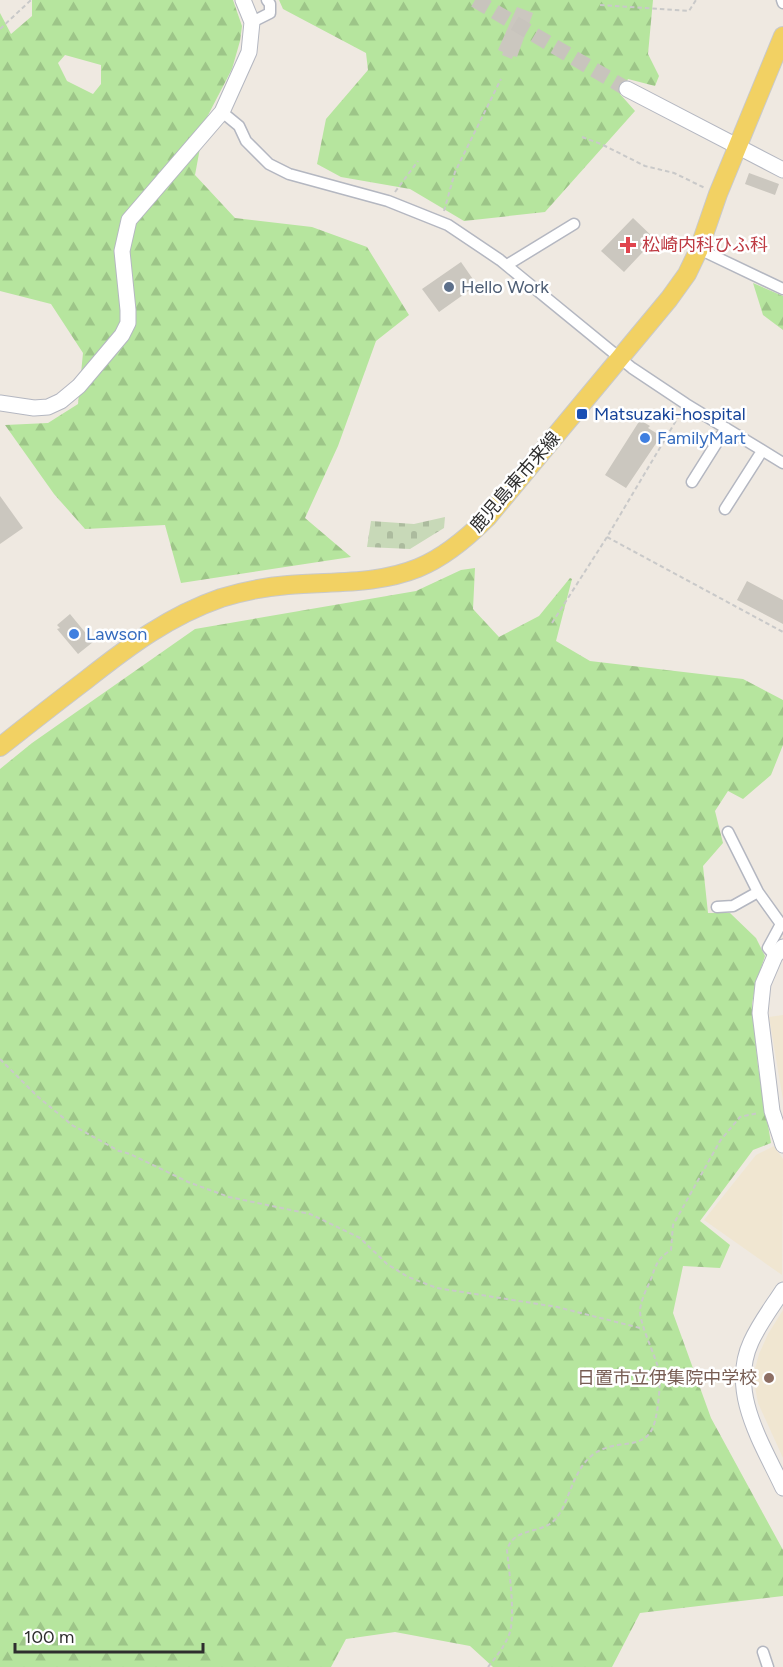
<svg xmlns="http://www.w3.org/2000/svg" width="783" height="1667" font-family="Figtree,'Noto Sans JP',sans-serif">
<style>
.education{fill:#f0e6d1}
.forest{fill:url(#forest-firs);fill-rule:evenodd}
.cemetery{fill:url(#cemetery-stones)}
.building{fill:#cbc7bf}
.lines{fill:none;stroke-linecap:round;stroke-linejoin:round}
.secondary-tunnel{stroke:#c8c4bd;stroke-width:15;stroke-dasharray:15 8;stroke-linecap:butt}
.street-casing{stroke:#b4b7c1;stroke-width:13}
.secondary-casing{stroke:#b4b7c1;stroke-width:17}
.primary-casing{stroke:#c9c9c9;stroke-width:20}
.path{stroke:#c9c9c9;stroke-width:2;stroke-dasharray:4.5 3;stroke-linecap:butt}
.street{stroke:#fff;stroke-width:10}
.secondary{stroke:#fff;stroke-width:15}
.primary{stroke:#f2d163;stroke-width:18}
.health-dot{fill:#e0444e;stroke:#fff;stroke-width:2}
.service-dot{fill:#5c6f8a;stroke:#fff;stroke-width:2}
.transit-dot{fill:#1a4fb4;stroke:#fff;stroke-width:2}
.shop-dot{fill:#3f7fe0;stroke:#fff;stroke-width:2}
.education-dot{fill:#8d6e63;stroke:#fff;stroke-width:2}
.labels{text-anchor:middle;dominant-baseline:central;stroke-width:5;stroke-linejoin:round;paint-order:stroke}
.health-label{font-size:18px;fill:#be3a42;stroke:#fff;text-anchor:start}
.service-label{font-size:18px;fill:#4e5e75;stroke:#fff;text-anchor:start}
.transit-label{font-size:18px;fill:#164399;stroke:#fff;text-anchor:start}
.shop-label{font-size:18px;fill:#366cbe;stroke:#fff;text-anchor:start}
.street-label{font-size:18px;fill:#2e2e2e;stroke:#fff}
.education-label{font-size:18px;fill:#785e54;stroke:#fff;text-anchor:end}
</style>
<defs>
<pattern id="forest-firs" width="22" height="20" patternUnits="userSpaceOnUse" patternTransform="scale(1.5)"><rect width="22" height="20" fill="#b6e59e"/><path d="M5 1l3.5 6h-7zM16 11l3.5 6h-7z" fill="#9dc588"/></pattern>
<pattern id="cemetery-stones" width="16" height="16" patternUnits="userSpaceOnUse" patternTransform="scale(1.5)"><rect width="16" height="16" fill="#c8d9b8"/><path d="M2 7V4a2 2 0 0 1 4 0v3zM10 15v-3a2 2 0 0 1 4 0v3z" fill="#acbb9e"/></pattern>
</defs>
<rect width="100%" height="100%" fill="#efe9e1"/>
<path class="education" d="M783,1015V1100L769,1017Z
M774,1146L783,1159L782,1275L704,1220L756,1155Z
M783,1310V1458L758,1403L755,1387V1369L759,1354L768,1334Z"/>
<path class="forest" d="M32,0H233L242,26L240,41L232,69L205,121L195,175L235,218L312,227L367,247L409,315L376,341L338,446L305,518L351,557L181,583L165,525L85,529L54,494L5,425L48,423L78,404L83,353L51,304L0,291V13L11,34L32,16ZM65,55L101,65V84L93,94L67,81L58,63Z
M279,0H653L648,54L659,76L655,86L628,79L620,94L635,111L545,212L464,221L410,189L341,177L317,164L326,119L368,70L366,53L283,9Z
M753,283L783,296V330L763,315Z
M475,568L473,609L499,637L539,616L570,578L572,579L556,641L590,661L743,679L783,700V745L771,775L743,799L728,791L715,811L723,843L703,866L708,913H730L756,938L765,956L756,983L752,1004L758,1066L771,1143L753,1150L700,1221L730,1245L720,1268L683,1266L673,1313L711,1418L783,1550V1596L640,1613L612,1667H493L470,1646L395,1632L346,1639L331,1667H0V769L32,743L195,629L416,591L461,570Z"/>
<path class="cemetery" d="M445,517L444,528L410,549L367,547L371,521L414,524Z"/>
<path class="building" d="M517,7L533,13L517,57L513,56L512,59L502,55L503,52L498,50Z
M749,173L779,184L775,195L745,184Z
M633,218L655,239L624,272L601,251Z
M461,262L477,285L439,312L422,289Z
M640,420L650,426L648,428L661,436L626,488L605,475Z
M0,496L23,528L0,544Z
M747,581L783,600V624L737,600Z
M70,614L93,642L78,654L57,629L60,628L57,625Z"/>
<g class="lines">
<path class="secondary-tunnel" d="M475,0L627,89"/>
<defs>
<path id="street" d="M782,0L783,3
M252,22L270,13V4L267,0
M222,112L239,126L246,141L269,164L289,174L388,201L448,225L500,260L632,368L686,404L783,463
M699,249L783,289
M507,265L574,224
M692,482L726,428
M725,509L762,451
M728,832L758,892L781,924L768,948L775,956
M717,907L733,906L758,892
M763,1652L768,1667"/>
<path id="secondary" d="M627,89L783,170
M0,403L34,408L48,407L61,401L79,386L122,335L128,323V310L122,251L129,220L222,112L249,52L252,22L243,0
M783,947L775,956L763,984L760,1013L772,1111L783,1145
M783,1290C772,1307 759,1324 751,1342C728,1392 762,1443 783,1488"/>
<path id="primary" d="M0,747C29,724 57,702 86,680C129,646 169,616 221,598C243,591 265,587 288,585C331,581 376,585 418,568C445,557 467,538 487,518L669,299L687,274L699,249L718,194L783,36"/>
</defs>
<use href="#street" class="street-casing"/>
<use href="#secondary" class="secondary-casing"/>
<use href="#primary" class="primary-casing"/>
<path class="path" d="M600,5L689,11L696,0
M0,29L31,0
M582,137L601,144L645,166L674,173L705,188
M395,192L418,161
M444,211L455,172L501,79
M607,537L783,632
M552,623L607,537L680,414
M0,1059L37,1096L72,1125L119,1151L130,1154L188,1182L229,1197L310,1214L360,1238L387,1264L408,1277L437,1288L557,1307L644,1329
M488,1667C496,1657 504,1647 509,1635C516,1616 509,1572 507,1550C513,1530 533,1533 548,1525C572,1512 568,1463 603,1449C624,1440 648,1450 655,1421C658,1410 661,1383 659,1371C655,1354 640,1326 640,1310C641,1300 647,1288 651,1279C656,1265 657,1259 671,1250L673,1225L720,1141L740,1117L758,1113"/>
<use href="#street" class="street"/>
<use href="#secondary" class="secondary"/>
<use href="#primary" class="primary"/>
</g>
<path class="health-dot" d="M625 236h6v6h6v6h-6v6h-6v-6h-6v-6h6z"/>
<circle class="service-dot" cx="449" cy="287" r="6"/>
<rect class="transit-dot" x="576" y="408" width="12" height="12" rx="3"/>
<g class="shop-dot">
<circle cx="645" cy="438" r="6"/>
<circle cx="74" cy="634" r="6"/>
</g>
<circle class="education-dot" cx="769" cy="1378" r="6"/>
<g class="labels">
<g class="health-label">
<text x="642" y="245">松崎内科ひふ科</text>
</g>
<g class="service-label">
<text x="461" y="287">Hello Work</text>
</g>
<g class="transit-label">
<text x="594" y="414">Matsuzaki-hospital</text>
</g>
<g class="shop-label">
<text x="657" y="438">FamilyMart</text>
<text x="86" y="634">Lawson</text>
</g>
<g class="street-label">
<text transform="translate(515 482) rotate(-49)">鹿児島東市来線</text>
</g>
<g class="education-label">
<text x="757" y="1378">日置市立伊集院中学校</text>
</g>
</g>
<path d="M15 1643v9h188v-9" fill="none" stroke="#2e2e2e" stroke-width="3"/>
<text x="24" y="1643" font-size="18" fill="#2e2e2e" stroke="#ffffff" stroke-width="4.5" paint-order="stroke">100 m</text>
</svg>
